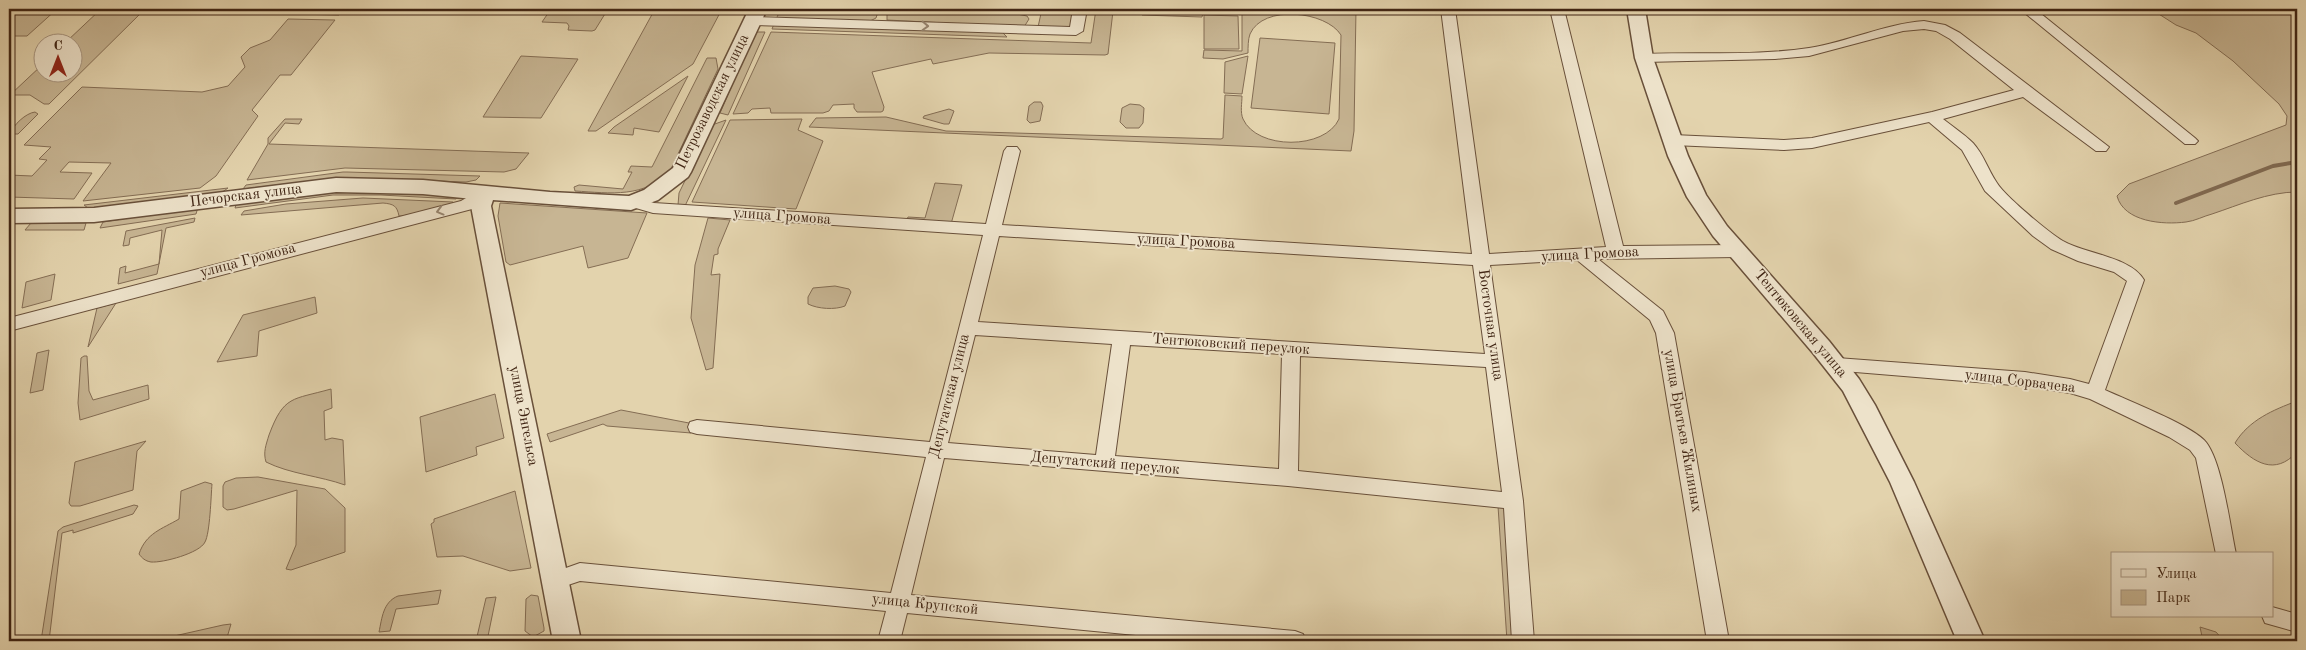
<svg xmlns="http://www.w3.org/2000/svg" width="2306" height="650" font-family="'Old Standard TT',serif">
<style>
.green{fill:#c7b593;stroke:#846d54}
.lines{fill:none;stroke-linecap:round;stroke-linejoin:round}
.stream{stroke:#816a51;stroke-width:4}
.minor-casing{stroke:#69503a;stroke-width:2}
.tertiary-casing{stroke:#69503a;stroke-width:3}
.minor{fill:#ede2ca;fill-rule:evenodd}
.tertiary{fill:#ede2ca;fill-rule:evenodd}
.oneway{stroke:#96846f}
.labels{text-anchor:middle;dominant-baseline:central;stroke-width:4;stroke-linejoin:round;paint-order:stroke}
.street-label{font-size:15px;fill:#402514;stroke:#ede2ca}
</style>
<rect width="100%" height="100%" fill="#e3d3ad"/>
<filter id="stains"><feTurbulence type="fractalNoise" baseFrequency=".004" numOctaves="4"/><feColorMatrix values="0 0 0 0 .2 0 0 0 0 .09 0 0 0 0 .02 0 0 0 .5 -.17"/></filter>
<radialGradient id="worn" r=".72"><stop offset=".6" stop-color="#630" stop-opacity="0"/><stop offset="1" stop-color="#630" stop-opacity=".3"/></radialGradient>
<path class="green" d="M9,9H57L27,36H9V19L17,11H9Z
M101,9H225L221,13L144,10L49,104H44L30,95H10L42,65V72H72V42H66Z
M250,9H345L339,15L246,13Z
M551,9H608L595,30L592,31L568,30L569,26L567,23L542,22Z
M655,9H722L693,64L596,131H588Z
M781,9H879L876,18L870,21L776,19Z
M1042,9H1075L1072,28L1038,27Z
M1096,9H1111L1113,11L1108,54L1105,55L989,53L933,64L931,59L872,72L884,107L883,111L881,112H857L854,108V104L833,105L829,111L823,113H771L770,108L752,109L748,113L733,114L771,32L1091,43Z
M1143,9H1356L1354,131L1351,151L809,127L816,118L886,117L946,131L1221,139L1223,138L1225,95L1242,96C1242,103 1240,112 1243,119C1257,150 1325,150 1339,119L1341,35C1326,11 1263,4 1250,34C1248,39 1248,48 1248,53L1223,59L1203,58L1204,50L1242,51V14L1203,13L1202,17L1142,15Z
M2151,9H2297V192C2268,192 2239,205 2212,214C2204,216 2195,221 2186,222C2163,225 2124,222 2117,196L2129,184L2286,125L2287,116L2279,104L2233,61L2196,33L2176,25Z
M896,10L1017,14L1027,16L1029,19L1024,27L887,20V13Z
M1204,15L1238,16L1239,49H1204Z
M288,19L335,20L291,75H280L252,110L258,116L216,176L200,188L83,201L111,163L69,162L60,172L92,173L74,199L9,197V175L32,176L47,160L39,159L51,147L24,145L82,87L202,92L228,86L245,67L241,57L250,48L270,40Z
M774,24L1002,32L1007,37L772,29Z
M755,32H765L728,115L720,113Z
M1260,38L1335,43L1329,114L1251,108Z
M521,56L578,59L541,118L483,117Z
M1248,56L1242,94L1224,93L1225,62Z
M707,58H716L718,69L671,169C646,199 610,193 575,191L574,187L579,185L623,189L632,172H628L631,166L652,167Z
M688,76L659,132L634,128L633,135L608,133L614,127Z
M1034,102H1041L1043,106L1040,121L1030,123L1027,120L1029,106Z
M1130,104L1140,105L1144,108L1143,123L1139,128H1126L1120,122L1122,108Z
M949,109L954,111L949,124H944L923,118L924,116Z
M35,112L38,114L18,134H10C13,125 26,113 35,112Z
M285,119H302L299,124L285,123L269,144L529,153L516,169L504,172L345,168L247,180L268,144V138Z
M802,119L798,130L823,141L796,209L692,202L730,120Z
M726,120L684,208L678,205L679,193L712,125Z
M343,172H347L480,176L476,180L466,182L340,178L243,189L246,185Z
M935,183L962,185L951,224L907,219L908,217L925,218Z
M228,188L221,193L102,207L88,208L84,205Z
M387,190L458,196L456,199L381,195H333L235,208L237,202L334,191Z
M363,198L453,202L450,206L402,216H399C397,206 394,204 383,203L241,215L244,211L286,204Z
M500,203L647,213L628,258L588,268L583,246L510,265L506,262L498,216Z
M198,207L196,214L100,228L103,222Z
M195,218L194,222L166,228L157,274L118,284L120,268L126,266L125,273L159,264L162,230L130,238L129,245L123,246L126,231Z
M708,218L730,220L718,249V254L714,255L711,275L720,274L713,368L706,370L691,318L695,265Z
M31,223H86L84,230H25Z
M55,274L51,300L22,308L26,282Z
M835,286L849,289L851,292L845,306C835,310 818,309 808,304V297L813,288Z
M315,297L317,313L259,331L257,356L217,362L243,315Z
M116,303L88,347L97,308Z
M49,350L43,390L30,393L37,353Z
M84,356H87L89,391L93,400L148,385L149,399L80,420L78,403L81,358Z
M331,389L332,408L324,411L325,440L332,438L343,440L345,485C320,476 290,474 266,462C263,452 266,445 269,435C284,395 292,400 331,389Z
M495,394L504,438L476,447L477,455L426,472L420,417Z
M2297,401V452C2275,476 2254,463 2235,443C2249,420 2273,410 2297,401Z
M621,410L689,423L697,420L691,433L607,426L603,424L550,442L547,434Z
M146,441L137,451L133,490L80,506H71L69,503L75,462Z
M258,477L325,489L345,508V552L291,570L286,569L296,545L297,490L234,509L227,510L223,507V486L225,482L236,478Z
M205,482L212,484C211,496 210,533 205,542C200,553 163,563 151,562C145,561 142,558 139,554C146,533 162,529 179,519L181,491Z
M515,491L531,568L510,571L463,556L437,557L431,524L434,522V519Z
M134,505L138,506L133,514L73,533V530L62,533L49,641H41L58,531L63,527Z
M1498,506L1508,509L1515,641H1507Z
M441,590L438,604L396,609L390,631L379,632C382,618 383,602 398,596Z
M531,595L538,596L544,628V631L533,637L525,631L526,599Z
M496,597L487,641H476L486,598Z
M231,624L226,641H152L223,625Z
M2200,627L2216,632L2224,641H2203Z"/>
<g class="lines">
<path class="stream" d="M2176,203L2273,166L2297,162"/>
<defs>
<path id="minor" d="M1073,9H1087L1083,31L1076,35L752,25L745,21L752,17L1070,27Z
M1441,9H1455L1489,254L1606,247L1550,9H1564L1623,246L1737,245L1743,247L1745,251L1743,255L1737,257L1598,259L1663,311L1674,333L1729,641H1707L1656,333L1650,320L1577,260L1490,265L1523,501L1534,641H1512L1504,508L1288,486L944,458L911,595L1295,631L1303,634L1306,641H1198L907,613L900,641H878L886,611L580,581L556,589L549,586L546,580L549,574L580,563L891,593L926,457L697,434L690,432L688,427L690,422L697,420L930,442L983,235L653,213L629,206L627,202L629,198L635,197L654,203L685,205L986,224L1004,151L1007,147H1017L1020,151L1002,225L1472,254ZM999,236L1473,265L1485,354L978,322ZM975,335L1112,344L1096,455L948,443ZM1130,345L1282,354L1279,469L1115,456ZM1300,356L1486,367L1502,492L1298,471Z
M2020,9H2035L2195,138L2198,141L2195,144H2185Z
M1924,21L1945,25L1960,33L2109,147L2106,151H2096L2023,97L1943,119C1953,127 1964,134 1973,143C1984,155 1988,170 1997,183C2005,196 2049,233 2063,241C2086,254 2131,257 2144,280L2105,390C2129,401 2188,424 2204,440C2222,458 2230,527 2236,554H2216L2196,458L2190,450L2169,437L2090,399L2070,393L2025,386L1831,370L1828,365L1831,360L1837,358L2025,372L2070,379L2089,384L2127,281L2114,272L2078,261L2051,249L2033,236L1985,191L1962,150L1929,122L1812,148L1784,150L1673,145L1668,143L1665,140L1668,137L1673,135L1784,140L1812,138L1932,112L2014,90L1950,39L1936,31L1924,29L1903,31L1809,56L1775,59L1644,62L1637,58L1644,54C1698,52 1755,56 1809,48C1848,42 1884,24 1924,21Z
M485,187L491,188L493,192L472,209L9,331V318L461,201Z
M2272,607L2297,614V632L2265,623L2262,616H2272Z"/>
<path id="tertiary" d="M749,9H767L691,172L688,177L658,200L631,210L493,200L491,206L581,641H553L471,206L473,199L423,194L336,192L94,222L9,223V209L94,208L336,178L423,180L550,192L629,196L644,190L673,168Z
M1627,9H1645L1653,58L1688,156L1706,195L1727,226L1829,341L1859,379L1875,405L1914,482L1985,641H1957L1890,482L1843,391L1813,353L1713,236L1687,197L1668,156L1635,58Z"/>
</defs>
<use href="#minor" class="minor-casing"/>
<use href="#tertiary" class="tertiary-casing"/>
<use href="#minor" class="minor"/>
<use href="#tertiary" class="tertiary"/>
</g>
<defs><path id="oneway-chevron" d="M-2-3.5L2.5 0L-2 3.5" fill="none" stroke-width="1.6" stroke-linecap="round" stroke-linejoin="round" transform="scale(1.25)"/></defs>
<g class="oneway">
<use href="#oneway-chevron" transform="translate(925 26) rotate(2)"/>
<use href="#oneway-chevron" transform="translate(440 211) rotate(165)"/>
</g>
<g class="labels">
<g class="street-label">
<text transform="translate(713 102) rotate(-64)">Петрозаводская улица</text>
<text transform="translate(246 196) rotate(-7)">Печорская улица</text>
<text transform="translate(782 217) rotate(4)">улица Громова</text>
<text transform="translate(1186 242) rotate(3)">улица Громова</text>
<text transform="translate(1590 255) rotate(-3)">улица Громова</text>
<text transform="translate(248 261) rotate(-15)">улица Громова</text>
<text transform="translate(1800 324) rotate(50)">Тентюковская улица</text>
<text transform="translate(1490 325) rotate(82)">Восточная улица</text>
<text transform="translate(1231 345) rotate(4)">Тентюковский переулок</text>
<text transform="translate(2020 382) rotate(7)">улица Сорвачева</text>
<text transform="translate(950 396) rotate(-76)">Депутатская улица</text>
<text transform="translate(523 416) rotate(79)">улица Энгельса</text>
<text transform="translate(1682 431) rotate(80)">улица Братьев Жилиных</text>
<text transform="translate(1105 464) rotate(5)">Депутатский переулок</text>
<text transform="translate(925 605) rotate(6)">улица Крупской</text>
</g>
</g>
<rect width="2306" height="650" fill="none" stroke="#e3d3ad" stroke-width="30"/>
<rect x="10" y="10" width="2286" height="630" fill="none" stroke="#402514" stroke-width="2.5"/>
<rect x="15" y="15" width="2276" height="620" fill="none" stroke="#402514"/>
<rect x="2111" y="552" width="162" height="65" fill="#ede2ca" stroke="#a89681"/>
<rect x="2121" y="569" width="25" height="8" fill="#ede2ca" stroke="#a89681"/>
<text x="2156" y="578" font-size="15" fill="#402514">Улица</text>
<rect x="2121" y="590" width="25" height="15" fill="#c7b593" stroke="#a89681"/>
<text x="2156" y="602" font-size="15" fill="#402514">Парк</text>
<g transform="translate(58 58)"><circle r="24" fill="#ede2ca" stroke="#a89681"/>
<path d="M0-4L9 19L0 12L-9 19Z" fill="#8f2418"/>
<text y="-8" font-size="14" font-weight="bold" text-anchor="middle" fill="#402514">С</text>
</g>
<rect width="100%" height="100%" filter="url(#stains)"/>
<rect width="100%" height="100%" fill="url(#worn)"/>
</svg>
